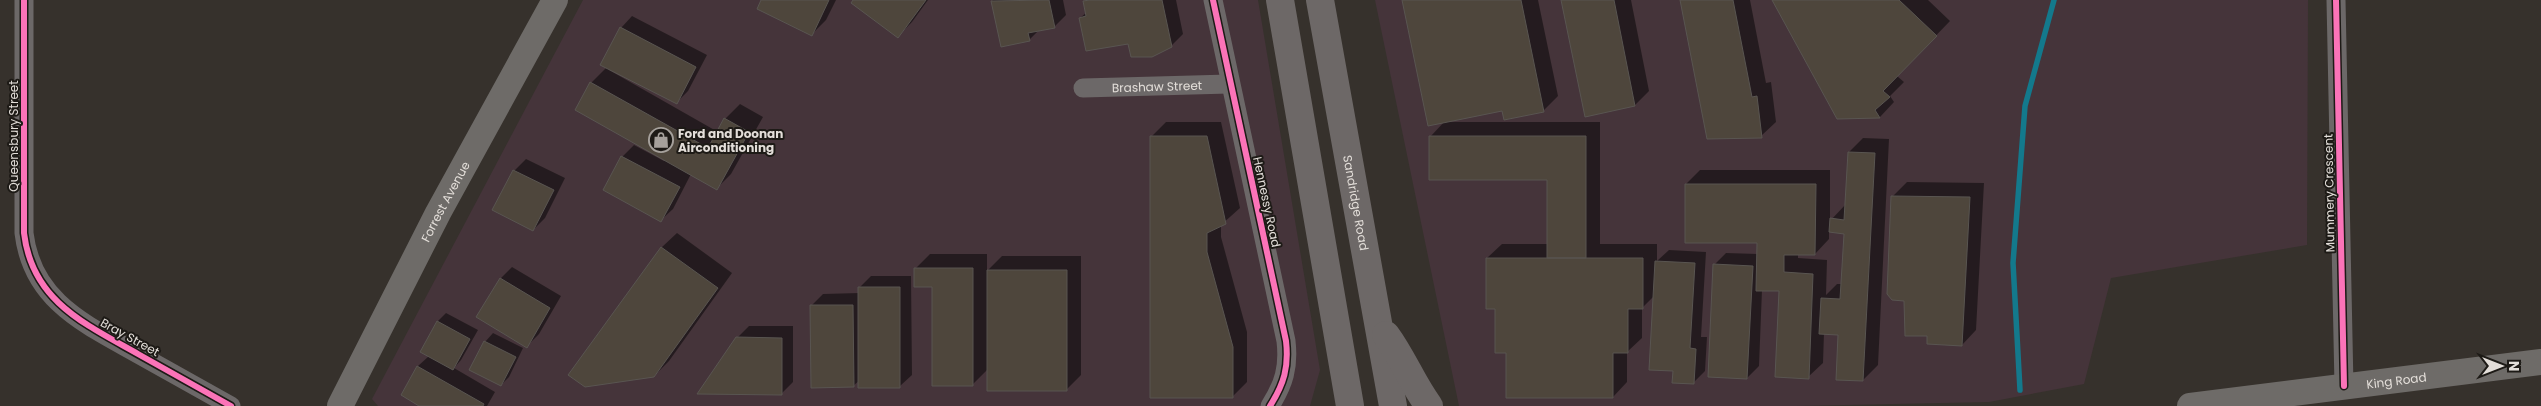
<svg xmlns="http://www.w3.org/2000/svg" width="2541" height="406" font-family="Poppins,sans-serif">
<style>
.commercial{fill:#45343a}
.shadow{fill:#0007;fill-rule:evenodd}
.lines{fill:none;stroke-linecap:round;stroke-linejoin:round}
.stream{stroke:#13798c;stroke-width:5.5}
.building{fill:#4e463c;stroke:#595551}
.street{stroke:#6c6868;stroke-width:19}
.secondary{stroke:#6e6b68;stroke-width:26}
.primary{stroke:#6d6867;stroke-width:28}
.cycleway-casing{stroke:#1d1a16;stroke-width:9}
.cycleway{stroke:#fb73b8;stroke-width:6}
.labels{text-anchor:middle;dominant-baseline:central;stroke-width:4;stroke-linejoin:round;paint-order:stroke}
.street-label{font-size:12px;fill:#e3ded9;stroke:#1d1a16}
.poi-label{font-size:12px;font-weight:bold;fill:#e3ded9;stroke:#1d1a16;text-anchor:start}
</style>
<rect width="100%" height="100%" fill="#36312c"/>
<path class="commercial" d="M583,0H1258L1320,370L1310,406H378L372,399Z
M1375,0H2308L2307,245L2111,278L2084,384L1989,402L1797,406H1459Z"/>
<path class="shadow" d="M762,0H836L826,20L811,35Z
M854,0H928L912,22L898,36Z
M993,0H1063L1066,15L1054,27L1039,30L1029,40L992,1Z
M1087,0H1176L1183,34L1171,46L1129,43L1080,18L1087,12L1085,2Z
M1403,0H1538L1558,96L1544,110L1503,109L1447,122H1600V244H1657V261L1669,250L1706,252L1701,337H1707L1705,371L1693,383L1674,370L1655,295L1642,308V338L1627,352V382L1613,397L1507,352L1487,258L1502,244H1548V179L1430,137L1445,121Z
M1562,0H1631L1649,91L1635,105Z
M1682,0H1750L1766,83L1771,82L1776,122L1761,136Z
M1774,0H1928L1950,21L1897,76L1904,82L1890,96L1894,102L1880,117H1838Z
M632,16L707,55L688,91L676,103L610,68L609,70L718,132L725,119L740,104L763,117L731,174L717,188L691,174L673,209L661,220L622,157L634,145L664,161L665,159L591,83L607,67L621,28Z
M1166,122H1221L1240,208L1221,225V237L1247,332V382L1232,397L1151,137Z
M1863,138L1889,139L1878,365L1863,380L1840,334L1824,333L1823,363L1808,377L1780,290H1762L1759,366L1747,378L1714,265L1726,253L1758,254L1759,242L1686,184L1700,170H1830V221L1846,204L1849,152ZM1829,231L1845,233L1842,284H1837L1826,295L1827,260L1798,258V253L1815,254L1829,239Z
M526,159L565,178L545,218L533,230L514,171Z
M1907,182L1984,183L1976,330L1962,345L1929,334L1893,196Z
M677,233L732,273L669,361L654,376L570,375L662,247Z
M930,254H987V271L1002,256H1081V375L1067,389L988,369L973,384L933,286L915,269Z
M512,267L561,296L539,334L527,346L501,278Z
M871,276H911L912,375L900,386L860,380L853,386L811,306L823,294L859,293V288Z
M446,313L478,330L461,360L454,368L495,392L487,406H422L402,395L418,366L429,356L422,352L438,321Z
M749,326H793V382L781,394L737,338Z
M493,333L523,348L509,377L501,385L485,342Z"/>
<g class="lines">
<path class="stream" d="M2020,390L2013,263L2025,106L2054,0"/>
</g>
<path class="building" d="M761,0H829L812,36L757,9Z
M853,0H926L898,38L851,3Z
M1049,0L1055,28L1028,33L1030,41L1001,47L991,1Z
M1090,0H1162L1172,47L1152,57H1131L1128,44L1086,51L1079,18L1086,16L1083,1Z
M1402,0H1521L1544,112L1504,120L1502,111L1428,126Z
M1561,0H1614L1635,106L1585,117Z
M1680,0H1733L1752,97L1757,96L1762,138L1707,139Z
M1772,0H1899L1937,36L1883,91L1890,97L1875,110L1880,118L1837,119Z
M620,27L696,67L677,104L600,65Z
M590,82L708,148L724,118L749,132L717,190L575,110Z
M1150,136H1207L1226,224L1207,233V252L1233,347V398H1150Z
M1429,136H1586V258H1547V180H1429Z
M1848,152L1875,153L1863,381L1836,380L1838,335L1819,334L1821,298L1840,299L1844,234L1829,232L1830,218L1844,220Z
M621,156L680,187L661,222L603,190Z
M513,170L554,190L533,231L492,210Z
M1685,184H1816L1815,255H1784V272L1813,274L1809,379L1775,377L1779,291H1756L1757,243H1685Z
M1891,196L1970,197L1962,346L1927,344V336H1905L1904,301L1892,300L1887,294Z
M661,247L718,288L654,377L585,387L568,375Z
M1486,258H1643V309H1628V353H1613V398H1506V353H1495V309H1486Z
M1655,261L1695,263L1690,348L1696,349L1694,384L1672,383L1673,371L1649,370Z
M1713,264L1753,266L1747,379L1708,377Z
M914,268H973V386H932V287H914Z
M987,270H1067V391H987Z
M500,278L550,308L527,348L476,317Z
M858,287H900V388H858Z
M810,305H853L854,387L811,388Z
M437,321L470,339L453,370L420,352Z
M736,337L782,338V395L697,394Z
M484,341L516,357L501,386L469,370Z
M417,366L484,404L483,406H419L401,395Z"/>
<g class="lines">
<g class="street">
<path d="M24,0V233C32,301 85,324 138,354C169,371 200,389 231,406"/>
<path d="M1213,0L1286,341C1289,367 1284,384 1270,406"/>
<path d="M2336,0L2344,386"/>
<path id="s1" d="M1083,88L1229,84"/>
</g>
<g class="secondary">
<path id="s2" d="M340,406L438,213L555,0"/>
<path id="s3" d="M2190,406L2541,362"/>
</g>
<g class="primary">
<path d="M1280,0L1350,406"/>
<path id="s4" d="M1320,0L1393,406"/>
<path d="M1386,335C1403,358 1412,383 1429,406"/>
</g>
<defs>
<path id="cycleway" d="M24,0V233C32,301 85,324 138,354C169,371 200,389 231,406
M1213,0L1286,341C1289,367 1284,384 1270,406
M2336,0L2344,386"/>
</defs>
<use href="#cycleway" class="cycleway-casing"/>
<use href="#cycleway" class="cycleway"/>
</g>
<defs>
<symbol id="shop-ring" viewBox="-11 -11 22 22"><circle r="9.5" fill="#1d1a16" stroke="#a6a19c" stroke-width="1.5"/><path d="M-5-2.5h2.3a2.7 3.5 0 0 1 5.4 0H5L5.5 6h-11ZM-1.5-2.5h3a1.5 2.3 0 0 0-3 0Z" fill="#a6a19c"/></symbol>
</defs>
<g fill-rule="evenodd">
<use href="#shop-ring" x="647" y="126" width="28" height="28"/>
</g>
<g class="labels">
<g class="street-label">
<text stroke="none"><textPath href="#s1" startOffset="74">Brashaw Street</textPath></text>
<text transform="translate(13 136) rotate(-90)">Queensbury Street</text>
<text transform="translate(2329 193) rotate(-91)">Mummery Crescent</text>
<text stroke="none"><textPath href="#s2" startOffset="230">Forrest Avenue</textPath></text>
<text transform="translate(1267 202) rotate(78)">Hennessy Road</text>
<text stroke="none"><textPath href="#s4" startOffset="206">Sandridge Road</textPath></text>
<text transform="translate(130 337) rotate(29)">Bray Street</text>
<text stroke="none"><textPath href="#s3" startOffset="208">King Road</textPath></text>
</g>
<g class="poi-label">
<text x="678" y="133">Ford and Doonan<tspan x="678" dy="14">Airconditioning</tspan></text>
</g>
</g>
<g transform="translate(2501 366) rotate(90)" stroke="#1d1a16" stroke-width="4" paint-order="stroke">
<path d="M0-4L9 19L0 12L-9 19Z" fill="#e3ded9"/>
<text y="-8" font-size="14" font-weight="bold" text-anchor="middle" fill="#e3ded9">N</text>
</g>
</svg>
